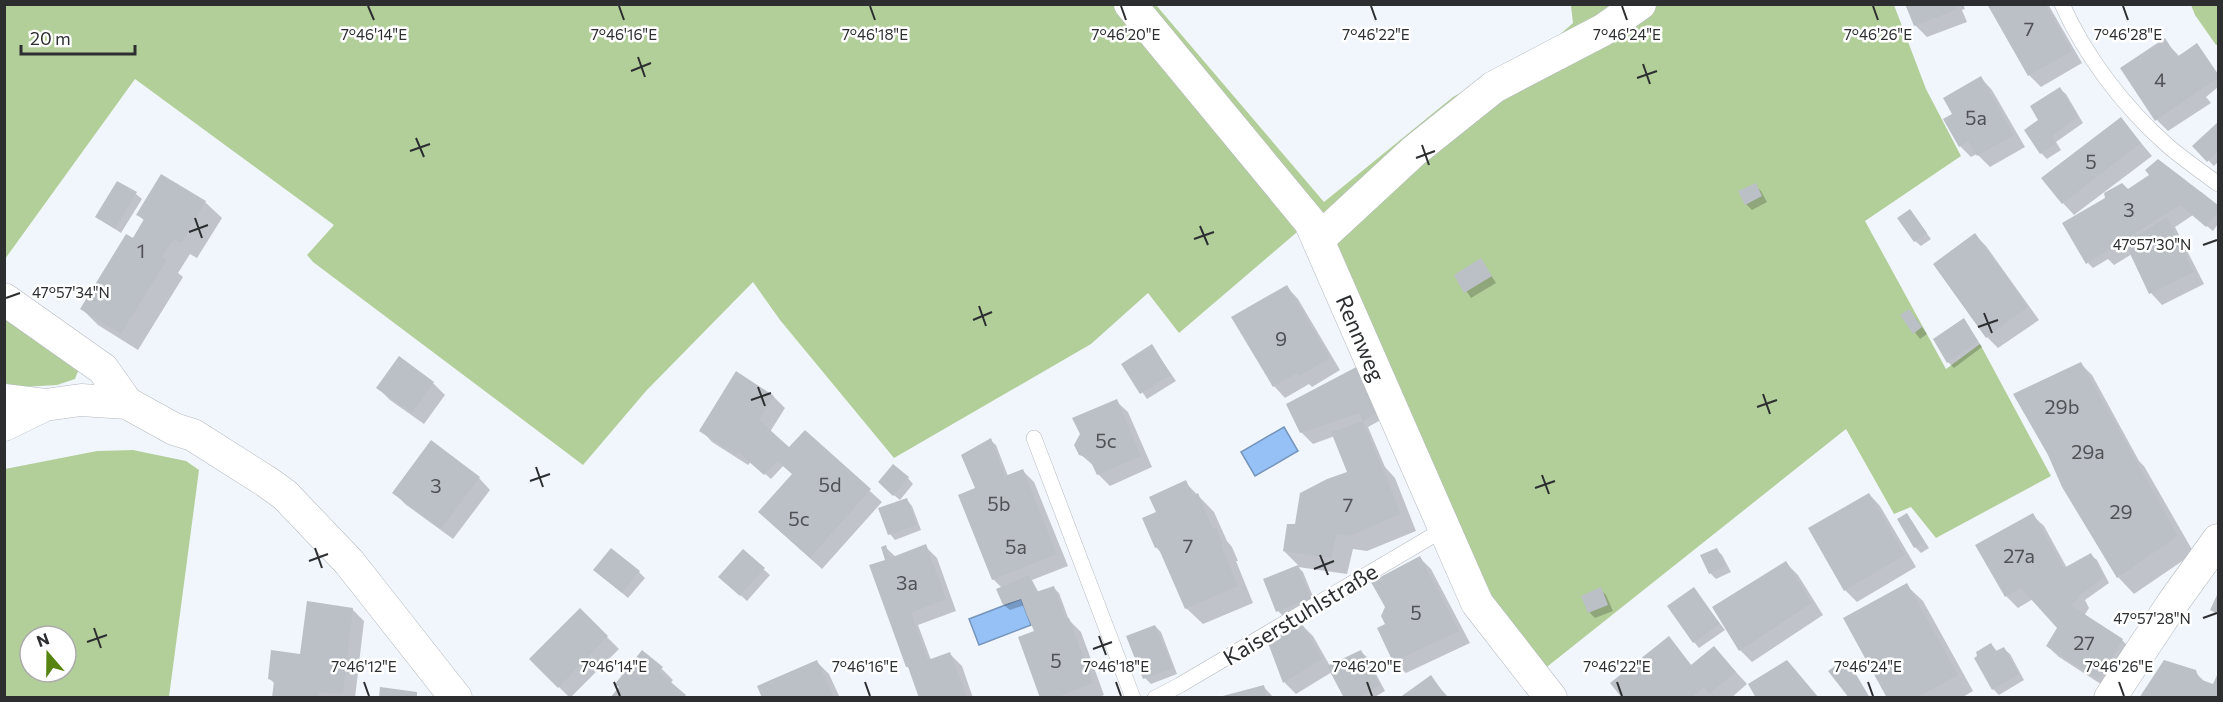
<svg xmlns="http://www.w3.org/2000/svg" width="2223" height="702" font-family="Commissioner,sans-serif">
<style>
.green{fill:#b3cf99;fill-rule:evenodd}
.water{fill:#95c1f7;stroke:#7695bb;stroke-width:1.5}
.shadow{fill:#0003}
.building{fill:#bbc0c6}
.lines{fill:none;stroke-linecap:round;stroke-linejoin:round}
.lane-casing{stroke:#b3b8be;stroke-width:16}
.street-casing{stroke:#b3b8be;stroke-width:33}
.lane{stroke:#fff;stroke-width:15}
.street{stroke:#fff;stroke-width:32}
.ticks{fill:none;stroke:#2c2e30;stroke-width:2}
.labels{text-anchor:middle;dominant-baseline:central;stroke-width:5;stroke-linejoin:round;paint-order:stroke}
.number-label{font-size:20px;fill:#505256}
.street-label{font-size:22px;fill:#2c2e30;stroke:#fff}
.ticks-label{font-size:15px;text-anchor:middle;fill:#2c2e30;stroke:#fff;stroke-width:5;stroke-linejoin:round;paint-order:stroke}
</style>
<rect width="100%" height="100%" fill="#f1f6fd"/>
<path class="green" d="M5,5H1156L1324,202L1453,97L1548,45L1573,23L1571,6L1573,5H1894L1926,89L1961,156L1865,221L1946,369L1980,344L2051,476L1936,538L1911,507L1894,514L1846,429L1543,670L1493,598L1441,489L1303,227L1179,333L1148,293L1091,344L894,458L780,320L753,282L646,391L583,465L313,262L307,255L334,225L135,79L5,259Z
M2191,5H2218V44L2216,45L2195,15Z
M4,310L80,366L75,379L57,385L5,388Z
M133,450L186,461L199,470L169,697H5V469L97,451ZM30,636H66V672H30Z"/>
<path class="water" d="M1284,427L1298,451L1255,476L1241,452Z
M1021,599L1031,625L979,645L969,619Z"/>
<path class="shadow" d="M1907,4H1963L1965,9L1962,10L1967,22L1927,37L1915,25Z
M1988,4H2048L2082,63L2041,87L2029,75Z
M2164,40L2180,57L2202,51L2218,74V87L2206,97L2211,103L2168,131L2157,120Z
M1981,78L1992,90L2025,147L1990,167L1977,154L1971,157L1960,146L1954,115Z
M2060,89L2066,94L2083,123L2056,142L2061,150L2047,159L2041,153L2040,120Z
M2121,119L2152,156L2074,215L2063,203Z
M2218,124V162L2214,166L2194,146Z
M1755,185L1761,191L1767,202L1752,210L1746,204Z
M2128,190L2201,192L2218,206V224L2213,231L2193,215L2175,227L2204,284L2162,305L2151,293L2132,254L2114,265L2108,259L2093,268L2088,263Z
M136,194L142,199L121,233L97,217Z
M205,202L222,218L197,258L190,254L178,273L183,277L138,350L98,325L82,309L145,221L138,215Z
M1910,211L1931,239L1921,246L1915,241Z
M1975,235L1986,246L2039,320L1998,348L1987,337Z
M1481,260L1496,283L1471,298L1456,275Z
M1287,287L1298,299L1340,370L1312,387L1309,384L1285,398L1274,386Z
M1902,315L1915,317L1927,334L1920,339Z
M1964,320L1982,347L1954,368L1948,362L1935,340Z
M1152,346L1176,381L1147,399L1123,364Z
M2080,363L2092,375L2139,461L2144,466L2194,553L2134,594L2118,577Z
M1361,366L1390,415L1368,427L1385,467L1395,478L1416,531L1367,551L1353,549L1347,574L1298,567L1303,572L1316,604L1284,617L1278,611L1265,580L1299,566L1284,551L1296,526L1349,472L1335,436L1313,444L1301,432Z
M737,373L774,397L785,408L770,432L789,450L820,446L882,502L822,569L772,524L795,475L784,465L771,479L751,462L748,465L712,442L701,430Z
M433,383L445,395L424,424L390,400L378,388Z
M1116,401L1128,412L1152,467L1110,486L1098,474L1095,467L1080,454Z
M990,440L996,445L1008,476L1022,470L1034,482L1068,566L1032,580L1039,593L1053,587L1059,593L1069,620L1081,632L1104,695L1097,698H1042L1035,632L1025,605L1010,610L1004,605L1002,588L993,579L977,489Z
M479,478L490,490L453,539L405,504L394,492Z
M908,478L913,484L900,500L885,488Z
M1185,482L1214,512L1227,541L1232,547L1238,561H1236L1253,603L1203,624L1186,608L1163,555L1156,547L1158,512Z
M1869,494L1880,506L1916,567L1857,602L1845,590Z
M907,500L912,506L921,530L895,540L890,534Z
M1907,515L1912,521L1929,548L1921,553L1915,547Z
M2032,515L2044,526L2067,568L2091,555L2097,560L2109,583L2085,600L2089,608L2084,616L2122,640L2134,652L2110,690L2059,657L2047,646L2059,628L2033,599L2018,608L2006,596Z
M925,546L937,558L956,611L918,625L931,660L950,654L962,666L973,698H921L911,670L908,667L885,547L896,557Z
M1717,550L1722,555L1731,572L1716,579L1710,573Z
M743,551L770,575L747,601L726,582Z
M1420,558L1431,569L1470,643L1406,673L1394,662L1379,629L1387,624Z
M1786,563L1798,575L1823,615L1752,662L1740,650L1714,608Z
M639,572L645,578L628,598L601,575Z
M1906,585L1923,601L1973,691L1961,698H1889Z
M1693,588L1725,630L1699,648L1694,642Z
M1600,589L1606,595L1613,611L1595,618L1590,613L1583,597Z
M352,609L364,621L355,698H274L275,684L269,678L302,655Z
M580,610L619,649L570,698L531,659Z
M1301,624L1313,636L1330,666L1361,652L1367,657L1385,691L1373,698H1346L1332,672L1296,694L1285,683L1270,643Z
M1155,626L1161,632L1177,674L1151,684L1145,678L1128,637Z
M1669,638L1692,666L1714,648L1747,684L1731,698H1624Z
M1991,645L1998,652L2004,649L2010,654L2024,680L1999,695L1993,689Z
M1846,660L1851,666L1870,698H1851Z
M817,662L829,674L840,698H764Z
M662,669L673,680L670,684L686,698H612Z
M2195,672L2206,683L2214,685L2218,677V698H2141Z
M1430,677L1449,698H1401Z
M1263,686L1274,698H1222Z"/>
<path class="building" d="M1905,4H1954L1956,10L1914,26Z
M1987,4H2045L2072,51L2028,76Z
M2165,38L2177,57L2197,43L2217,73L2218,72V82L2216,79L2155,121L2120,68Z
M1981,76L2014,135L1977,156L1968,141L1959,147L1943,119L1952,114L1943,98Z
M2060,87L2078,117L2052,136L2056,144L2040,154L2024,130L2038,120L2030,106Z
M2121,117L2141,143L2062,204L2041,178Z
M2218,122V151L2207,162L2192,146Z
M2158,159L2218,205V211L2206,227L2180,205L2086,264L2062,223L2105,198L2104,193L2122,183L2128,189L2149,175L2145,170Z
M161,174L206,201L181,243L174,239L162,256L167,260L121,334L80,309L126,234L133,238L144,219L136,215Z
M117,181L137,192L115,229L95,217Z
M1756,183L1762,196L1745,205L1738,191Z
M1910,209L1927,233L1914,242L1897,218Z
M2167,217L2194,272L2149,294L2125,243Z
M1975,233L2028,307L1986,338L1933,264Z
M1481,258L1492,276L1464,293L1454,275Z
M1287,285L1330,358L1299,376L1297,373L1273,387L1231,317Z
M1909,309L1922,327L1913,334L1900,315Z
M1964,318L1978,341L1947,363L1933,339Z
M1152,344L1171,375L1140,394L1121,364Z
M399,356L434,382L412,413L376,388Z
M2081,362L2178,536L2117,578L2062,487L2048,455L2013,394Z
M1362,364L1385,409L1363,421L1401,514L1350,536L1337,534L1331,558L1283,551L1287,524H1295L1300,493L1327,479L1347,472L1331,432L1363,421L1359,413L1300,433L1286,404Z
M736,371L774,396L759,420L789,447L805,430L871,489L810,558L758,512L792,474L777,461L764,475L738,452L736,455L699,431Z
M1117,399L1141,456L1097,475L1089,458L1079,455L1074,445L1080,434L1072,418Z
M991,438L1005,476L1023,469L1057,554L992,580L958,495L975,488L961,455Z
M431,440L480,477L441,529L392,493Z
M893,464L909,477L893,496L878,482Z
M1186,480L1193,496L1198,493L1213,529L1216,528L1223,544L1221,545L1238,586L1185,609L1158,547L1155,548L1142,518L1156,512L1149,497Z
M1869,493L1905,555L1844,591L1808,528Z
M907,498L917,525L888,535L878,508Z
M1907,513L1924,542L1914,548L1897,519Z
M2033,513L2064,568L2091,553L2104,577L2079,596L2072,606L2123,639L2098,679L2046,646L2057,628L2021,588L2005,597L1975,545Z
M926,544L946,599L911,613L928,660L950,652L967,698H919L908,667H906L869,565L885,560L881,547L886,545L890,558Z
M611,548L640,571L622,593L593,570Z
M1717,548L1726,566L1709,574L1700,555Z
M743,549L765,568L740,596L718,577Z
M1420,556L1459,631L1393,662L1377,628L1385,624L1381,616L1385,607L1371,582Z
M1786,561L1812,603L1739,651L1712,607Z
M1298,565L1311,598L1276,612L1263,579Z
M1029,575L1036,592L1054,586L1066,619L1069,618L1093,683L1055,698H1040L1018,637L1034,631L1027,615L1021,599L1003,605L996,589Z
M1907,583L1958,675L1916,698H1887L1843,618Z
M1601,587L1608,605L1588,613L1581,596Z
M1694,587L1720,624L1693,643L1667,606Z
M2218,593V614L2210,610Z
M307,601L353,608L343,694L319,692V698H272L274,681L268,679L271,650L300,654Z
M580,608L608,636L558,688L529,659Z
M1301,622L1322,659L1283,683L1268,643Z
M1155,625L1173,668L1143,679L1126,636Z
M1669,636L1691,665L1714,646L1736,672L1709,694L1704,687L1691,698H1622L1610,683Z
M1991,643L1996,651L2004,647L2019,674L1992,690L1974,658L1977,656L1976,652Z
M642,650L663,667L659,672L686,695L684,698H610L619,687L615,684Z
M1361,650L1380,685L1357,698H1344L1327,666Z
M1846,658L1866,692L1869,698H1849L1828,671Z
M817,660L834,698H762L757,686Z
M1787,660L1819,698H1756L1748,684Z
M2164,660L2196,670L2199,679L2213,684L2218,673V698H2139Z
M1431,675L1447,698H1399Z
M1264,685L1267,698H1219V697Z
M380,687L417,692V698H379Z"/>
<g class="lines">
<defs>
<path id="lane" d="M2062,4C2085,56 2124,107 2167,145C2183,159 2201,171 2218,184
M1034,438L1133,698
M1155,698L1180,685L1444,529"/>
<path id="street" d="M1130,4L1310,222L1477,603L1551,698
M1319,239L1414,151L1494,87L1603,30L1640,4
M4,299L103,369L127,403
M4,400L45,405L81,400L127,403L174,429L193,435L267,482L285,495L349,562L456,698
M4,425L45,405
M2110,698L2172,604L2218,540"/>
</defs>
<use href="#lane" class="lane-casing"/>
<use href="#street" class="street-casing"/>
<use href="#lane" class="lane"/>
<use href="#street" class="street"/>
</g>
<path class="ticks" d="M368,6L374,20M619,6L624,20M870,6L875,20M1121,6L1126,20M1371,6L1376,20M1622,6L1627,20M1873,6L1878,20M2123,6L2128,20M638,57L645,77M1643,64L1650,84M631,71L651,63M1637,78L1657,71M416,138L424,157M1422,145L1429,165M410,151L430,144M1416,158L1435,151M195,218L202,238M1200,226L1208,245M189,232L208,225M1194,239L1214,232M2203,245L2217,240M6,298L20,293M979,306L986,326M1984,313L1992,333M973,320L992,312M1978,327L1998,320M758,387L765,406M1763,394L1770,414M751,400L771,393M1757,407L1777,400M536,467L543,487M1542,475L1549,494M530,481L550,474M1535,488L1555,481M315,548L322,568M1320,555L1328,575M309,561L328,554M1314,569L1334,561M2203,618L2217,613M94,628L101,648M1099,636L1106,655M87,642L107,635M1093,649L1112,642M364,682L369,696M614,682L620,696M865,682L870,696M1116,682L1121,696M1367,682L1372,696M1617,682L1622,696M1868,682L1873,696M2119,682L2124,696"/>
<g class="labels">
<g class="number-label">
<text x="2029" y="28">7</text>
<text x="2160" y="79">4</text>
<text x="1976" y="117">5a</text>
<text x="2091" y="161">5</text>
<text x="2129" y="209">3</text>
<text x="141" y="250">1</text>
<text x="1281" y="338">9</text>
<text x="2062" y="406">29b</text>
<text x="1106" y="440">5c</text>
<text x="2088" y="451">29a</text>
<text x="830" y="484">5d</text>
<text x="436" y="485">3</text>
<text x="999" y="503">5b</text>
<text x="1348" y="504">7</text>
<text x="2121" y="511">29</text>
<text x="799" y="518">5c</text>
<text x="1188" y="545">7</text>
<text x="1016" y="546">5a</text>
<text x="2019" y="555">27a</text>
<text x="907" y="582">3a</text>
<text x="1416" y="612">5</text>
<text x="2084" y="642">27</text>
<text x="1056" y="660">5</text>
</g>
<g class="street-label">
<text transform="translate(1361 338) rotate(67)">Rennweg</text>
<text transform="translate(1300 614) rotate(-31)">Kaiserstuhlstraße</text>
</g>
</g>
<g class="ticks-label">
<text x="1376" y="40">7°46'22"E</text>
<text x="374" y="40">7°46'14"E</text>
<text x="624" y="40">7°46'16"E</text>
<text x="875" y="40">7°46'18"E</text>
<text x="1126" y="40">7°46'20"E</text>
<text x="1627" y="40">7°46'24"E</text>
<text x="1878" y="40">7°46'26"E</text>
<text x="2128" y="40">7°46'28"E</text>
<text x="2152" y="250">47°57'30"N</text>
<text x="71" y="298">47°57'34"N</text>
<text x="2152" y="624">47°57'28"N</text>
<text x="364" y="672">7°46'12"E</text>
<text x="614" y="672">7°46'14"E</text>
<text x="865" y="672">7°46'16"E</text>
<text x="1116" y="672">7°46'18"E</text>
<text x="1367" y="672">7°46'20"E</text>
<text x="1617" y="672">7°46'22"E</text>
<text x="1868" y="672">7°46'24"E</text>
<text x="2119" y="672">7°46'26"E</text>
</g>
<rect width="2223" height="702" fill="none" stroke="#2c2e30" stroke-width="12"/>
<g transform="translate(48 654) rotate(340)"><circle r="28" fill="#ffffff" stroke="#ababac" stroke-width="1.5"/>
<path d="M0-4.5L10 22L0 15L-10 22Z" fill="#578411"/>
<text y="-9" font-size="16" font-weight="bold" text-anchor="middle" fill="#2c2e30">N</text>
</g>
<path d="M21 45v9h114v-9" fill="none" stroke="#2c2e30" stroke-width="3"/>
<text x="30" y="45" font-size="18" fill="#2c2e30" stroke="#ffffff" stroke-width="4.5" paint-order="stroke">20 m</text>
</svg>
